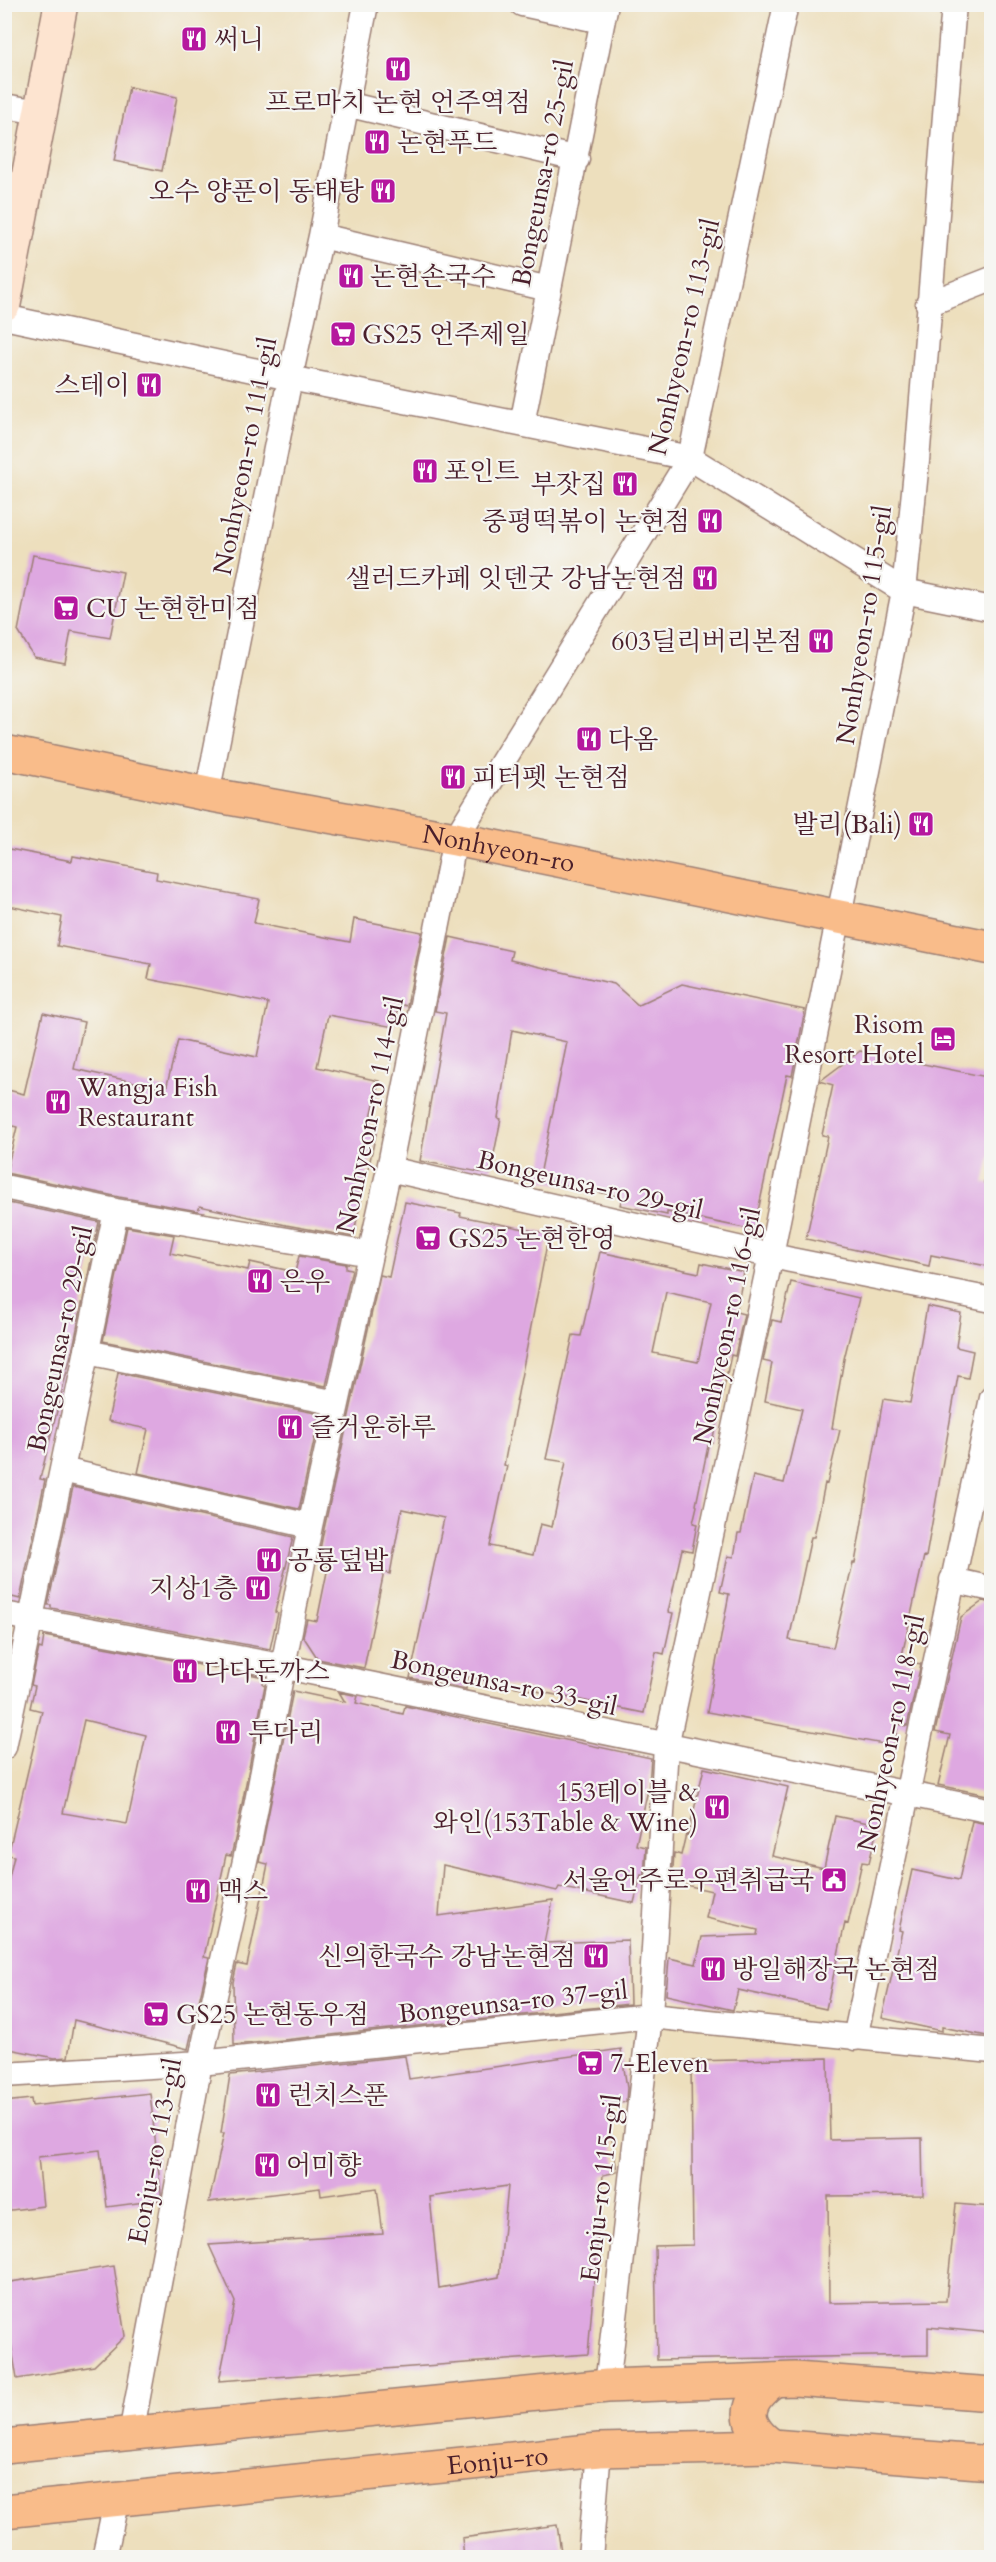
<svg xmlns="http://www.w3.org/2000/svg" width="996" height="2562" font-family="Cardo,'Noto Serif KR',serif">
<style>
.building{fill:#dea8e1;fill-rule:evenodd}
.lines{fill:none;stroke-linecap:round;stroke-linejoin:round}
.minor-casing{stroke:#9c7f74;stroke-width:27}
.secondary-casing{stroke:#9c7f74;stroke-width:36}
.primary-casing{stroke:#9c7f74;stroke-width:36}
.minor{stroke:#fff;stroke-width:24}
.secondary{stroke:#fde4d0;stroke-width:33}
.primary{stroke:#f9bc8a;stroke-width:33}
.labels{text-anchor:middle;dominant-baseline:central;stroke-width:4.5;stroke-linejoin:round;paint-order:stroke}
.poi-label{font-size:26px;fill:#4a1f2b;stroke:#f6f6f2;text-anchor:start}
.street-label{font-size:26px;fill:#4a1f2b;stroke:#f6f6f2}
</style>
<rect width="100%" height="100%" fill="#f6f6f2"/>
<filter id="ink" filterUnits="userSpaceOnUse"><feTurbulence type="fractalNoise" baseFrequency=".0167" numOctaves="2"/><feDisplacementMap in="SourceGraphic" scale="12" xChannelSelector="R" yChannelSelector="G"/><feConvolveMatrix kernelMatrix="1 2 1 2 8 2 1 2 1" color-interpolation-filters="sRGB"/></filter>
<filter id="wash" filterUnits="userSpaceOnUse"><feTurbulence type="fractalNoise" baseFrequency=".008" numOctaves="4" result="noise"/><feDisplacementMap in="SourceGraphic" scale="24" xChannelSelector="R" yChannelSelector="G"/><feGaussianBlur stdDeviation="1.35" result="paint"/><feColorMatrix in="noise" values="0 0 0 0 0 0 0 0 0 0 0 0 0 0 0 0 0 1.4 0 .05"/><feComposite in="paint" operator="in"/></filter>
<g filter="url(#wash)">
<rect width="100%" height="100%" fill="#eddfbd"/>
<g id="blocks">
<path class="building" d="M129,87L177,97L162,171L114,161Z
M33,555L123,572L110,638L71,631L65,663L34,657L18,631Z
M4,848L72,861L73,856L157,872L156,879L259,899L254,923L350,942L354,919L422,932L407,1006L399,1004L394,1027L328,1015L317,1067L379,1081L369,1127L377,1129L353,1237L286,1225L200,1206L198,1211L119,1197L6,1173L17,1127L4,1124V1089L24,1094L43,1013L84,1022L74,1069L166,1089L178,1040L257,1057L268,1003L148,979L151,964L57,946L62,917L4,905Z
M450,937L512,951L510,960L614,984L638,1005L682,984L805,1010L792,1076L787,1075L754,1230L667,1212V1215L620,1205L622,1197L539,1180L567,1042L512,1030L498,1118L501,1119L490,1174L420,1161L446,1013L435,1011Z
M860,1051L992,1078V1148L984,1183L992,1185V1267L931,1255L929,1266L806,1239L828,1136L822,1135L833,1085L820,1081Z
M4,1202L99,1222L74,1343L40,1479L45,1480L20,1599L4,1595Z
M405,1202L461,1213L460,1216L549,1234L504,1465L507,1466L490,1546L533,1555L540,1524L552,1527L566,1462L546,1459L573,1335L581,1336L600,1252L699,1273L701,1263L744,1272L736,1312L744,1314L735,1356L731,1355L712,1442L709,1441L696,1505L697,1506L693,1523L697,1524L692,1551L682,1549L668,1612L673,1613L664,1654L656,1652L644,1713L468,1677L466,1689L410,1678L444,1518L402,1509L390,1574L384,1572L364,1668L318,1659L303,1636L307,1619L317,1621L329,1562L318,1560L324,1529L380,1275L389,1277ZM666,1292L711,1302L698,1362L653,1353Z
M127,1227L174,1235L170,1253L248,1270L250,1262L295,1272L299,1256L346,1264V1268L352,1269L326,1386L103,1341Z
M791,1282L859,1298L844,1359L832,1428L840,1430L827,1484L825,1483L814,1537H811L789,1640L833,1648L853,1563H855L883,1399L910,1403L927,1306L961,1313L956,1347L973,1351L968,1378L958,1376L926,1557L924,1556L901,1660L921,1664L907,1726L898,1724L894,1746L707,1712L729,1594L720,1592L728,1556L734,1557L738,1533H741L753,1476L784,1483L802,1409L765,1401L772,1363L763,1361L772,1320L781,1322Z
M118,1373L320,1414L299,1509L138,1473L148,1429L108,1421Z
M73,1487L293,1537L275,1612L278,1613L270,1649L51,1608V1605H48Z
M983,1601L992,1603V1722L984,1756L992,1758V1796L938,1785L950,1735L935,1732L961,1617Z
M44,1636L264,1677L263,1684L265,1685L236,1835L231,1856L226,1855L204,1957L209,1958L188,2049L74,2020L68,2057L55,2058L4,2048V1900L14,1856L8,1855L42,1711L30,1708L35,1686L31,1685L39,1648L42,1649ZM84,1720L146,1735L127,1824L63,1813Z
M4,1641L11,1643L4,1675Z
M293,1691L345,1702L339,1692L358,1696L356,1703L403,1714L405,1706L651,1758L649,1785L636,1845L646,1847L644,1876L641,1875L634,1903L559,1887L557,1891L443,1865L439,1916L553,1900L544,1943L628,1940L630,2004L234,2045L233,1982L237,1964L247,1966L268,1864L259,1862Z
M704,1768L788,1787L772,1856L824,1868L835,1816L878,1825L869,1863L862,1862L848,1924L845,1923L826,2009L738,1990L733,2010L666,1995L669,1958L696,1964L702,1937L757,1935L758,1930L706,1918L712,1891L672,1882L674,1853L681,1855L686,1834L688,1835Z
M972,1821L992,1825V2037L942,2027V2031L882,2018L902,1931L899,1930L912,1870L959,1880Z
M621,2049L627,2088L626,2102L607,2105L617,2172L603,2175L588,2354L219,2381L235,2302L209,2245L383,2234L377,2188L321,2196L320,2188L209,2202L224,2133H221L230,2075L405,2056L409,2079ZM508,2186L499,2277L439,2288L430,2197Z
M828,2058L830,2140L922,2138L923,2195L828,2196L829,2303L946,2301L956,2204L992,2207V2333L928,2327V2355L657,2360L655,2246L693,2245L691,2061Z
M150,2093L161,2193L160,2200L107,2207L100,2150L38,2157L43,2206L4,2211V2102L31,2099L32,2106Z
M114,2266L125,2336L94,2366L17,2379L10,2337L4,2338V2283Z
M557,2525L562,2558H464L462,2538Z"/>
</g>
</g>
<g filter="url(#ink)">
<use href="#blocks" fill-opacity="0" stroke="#9c7f74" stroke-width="1.5"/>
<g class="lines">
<defs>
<path id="minor" d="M522,4L602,21
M346,104L577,159
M4,106L40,112
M321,236L549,289
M928,304L992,279
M4,317L290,378L690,458L904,591L992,609
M522,424L606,4
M207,794L290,378L321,236L366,4
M389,1169L791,1260L992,1300
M4,1187L116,1211L370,1254
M87,1352L337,1403
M62,1470L310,1526
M952,1580L992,1589
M4,1614L281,1666L992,1811
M4,1747L116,1211
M855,2038L992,1398
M4,2075L200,2063L650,2016L992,2051
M607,2386L650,2016L666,1746L771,1255L904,591L917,461L954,4
M131,2434L200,2063L250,1838L310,1526L389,1169L455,839L690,458L786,4
M104,2558L117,2498
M590,2558L599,2450"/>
<path id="secondary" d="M4,304L61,4"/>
<g id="primary">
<path id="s1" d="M4,752L207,794L455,839L992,948"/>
<path d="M4,2446L607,2386L795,2379L992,2394"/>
<path d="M772,2446C741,2423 744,2402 774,2380"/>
<path id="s2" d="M4,2511L599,2450L772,2446L992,2463"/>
</g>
</defs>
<use href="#minor" class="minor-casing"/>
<use href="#secondary" class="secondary-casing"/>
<use href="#primary" class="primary-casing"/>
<use href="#minor" class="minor"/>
<use href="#secondary" class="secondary"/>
<use href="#primary" class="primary"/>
</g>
</g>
<defs>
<symbol id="restaurant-square" viewBox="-11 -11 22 22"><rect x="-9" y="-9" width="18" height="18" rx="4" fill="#b5179e" stroke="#f6f6f2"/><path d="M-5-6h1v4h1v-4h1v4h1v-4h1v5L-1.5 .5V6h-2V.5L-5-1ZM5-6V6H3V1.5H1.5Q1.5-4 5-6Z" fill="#fff"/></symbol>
<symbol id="supermarket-square" viewBox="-11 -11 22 22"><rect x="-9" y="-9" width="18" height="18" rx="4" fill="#b5179e" stroke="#f6f6f2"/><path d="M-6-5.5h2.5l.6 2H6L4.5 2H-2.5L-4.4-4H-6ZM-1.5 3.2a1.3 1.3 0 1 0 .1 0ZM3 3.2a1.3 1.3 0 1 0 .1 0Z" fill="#fff"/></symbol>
<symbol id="hotel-square" viewBox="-11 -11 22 22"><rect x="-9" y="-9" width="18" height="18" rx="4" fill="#b5179e" stroke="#f6f6f2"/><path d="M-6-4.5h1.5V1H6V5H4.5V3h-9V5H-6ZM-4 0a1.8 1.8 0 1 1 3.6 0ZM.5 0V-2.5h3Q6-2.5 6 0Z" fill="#fff"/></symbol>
<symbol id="civic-square" viewBox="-11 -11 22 22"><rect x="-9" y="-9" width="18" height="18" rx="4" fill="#b5179e" stroke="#f6f6f2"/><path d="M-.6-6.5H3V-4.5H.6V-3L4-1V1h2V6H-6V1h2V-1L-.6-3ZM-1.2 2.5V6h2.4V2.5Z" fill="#fff"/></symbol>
</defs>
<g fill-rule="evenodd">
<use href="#restaurant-square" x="179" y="24" width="30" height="30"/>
<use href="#restaurant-square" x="383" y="54" width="30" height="30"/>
<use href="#restaurant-square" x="362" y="127" width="30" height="30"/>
<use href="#restaurant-square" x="368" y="176" width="30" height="30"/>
<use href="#restaurant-square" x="336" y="261" width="30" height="30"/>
<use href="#supermarket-square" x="328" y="319" width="30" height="30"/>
<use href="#restaurant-square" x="134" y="370" width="30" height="30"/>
<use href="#restaurant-square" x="410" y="456" width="30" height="30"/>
<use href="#restaurant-square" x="610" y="469" width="30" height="30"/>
<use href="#restaurant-square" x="695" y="506" width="30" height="30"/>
<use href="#restaurant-square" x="690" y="563" width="30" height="30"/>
<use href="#supermarket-square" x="51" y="593" width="30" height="30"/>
<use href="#restaurant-square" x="806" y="626" width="30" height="30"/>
<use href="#restaurant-square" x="574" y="724" width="30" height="30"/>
<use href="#restaurant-square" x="438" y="762" width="30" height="30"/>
<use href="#restaurant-square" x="906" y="809" width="30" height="30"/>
<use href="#hotel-square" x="928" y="1024" width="30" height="30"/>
<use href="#restaurant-square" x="43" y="1087" width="30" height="30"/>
<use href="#supermarket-square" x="413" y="1223" width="30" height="30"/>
<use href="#restaurant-square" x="245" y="1266" width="30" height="30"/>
<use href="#restaurant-square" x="275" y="1412" width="30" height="30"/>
<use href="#restaurant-square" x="254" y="1545" width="30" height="30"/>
<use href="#restaurant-square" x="243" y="1573" width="30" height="30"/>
<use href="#restaurant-square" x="170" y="1656" width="30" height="30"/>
<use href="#restaurant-square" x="213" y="1717" width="30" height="30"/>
<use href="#restaurant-square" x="702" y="1792" width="30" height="30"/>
<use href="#civic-square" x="819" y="1865" width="30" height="30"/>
<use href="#restaurant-square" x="183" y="1876" width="30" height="30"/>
<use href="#restaurant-square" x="581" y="1941" width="30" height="30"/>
<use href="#restaurant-square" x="698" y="1954" width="30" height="30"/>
<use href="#supermarket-square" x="141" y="1999" width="30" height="30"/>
<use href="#supermarket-square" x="575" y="2048" width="30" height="30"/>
<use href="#restaurant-square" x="253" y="2080" width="30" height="30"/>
<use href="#restaurant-square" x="252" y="2150" width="30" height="30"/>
</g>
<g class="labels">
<g class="poi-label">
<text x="214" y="39">써니</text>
<text x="398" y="102" text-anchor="middle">프로마치 논현 언주역점</text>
<text x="397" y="142">논현푸드</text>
<text x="364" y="191" text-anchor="end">오수 양푼이 동태탕</text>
<text x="370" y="276">논현손국수</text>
<text x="362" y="334">GS25 언주제일</text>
<text x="130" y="385" text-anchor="end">스테이</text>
<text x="444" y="471">포인트</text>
<text x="606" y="484" text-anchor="end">부잣집</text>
<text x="690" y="521" text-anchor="end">중평떡볶이 논현점</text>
<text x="686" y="578" text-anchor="end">샐러드카페 잇덴굿 강남논현점</text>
<text x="86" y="608">CU 논현한미점</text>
<text x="802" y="641" text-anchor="end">603딜리버리본점</text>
<text x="608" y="739">다옴</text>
<text x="472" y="777">피터펫 논현점</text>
<text x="902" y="824" text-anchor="end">발리(Bali)</text>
<text x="924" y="1024" text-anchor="end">Risom<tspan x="924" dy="30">Resort Hotel</tspan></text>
<text x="78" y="1087">Wangja Fish<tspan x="78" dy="30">Restaurant</tspan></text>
<text x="448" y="1238">GS25 논현한영</text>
<text x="280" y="1281">은우</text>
<text x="310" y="1427">즐거운하루</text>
<text x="288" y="1560">공룡덮밥</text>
<text x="238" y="1588" text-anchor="end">지상1층</text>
<text x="204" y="1671">다다돈까스</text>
<text x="248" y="1732">투다리</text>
<text x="698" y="1792" text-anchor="end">153테이블 &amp;<tspan x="698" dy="30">와인(153Table &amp; Wine)</tspan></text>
<text x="814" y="1880" text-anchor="end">서울언주로우편취급국</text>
<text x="218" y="1891">맥스</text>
<text x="576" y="1956" text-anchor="end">신의한국수 강남논현점</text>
<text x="732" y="1969">방일해장국 논현점</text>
<text x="176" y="2014">GS25 논현동우점</text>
<text x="610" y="2063">7-Eleven</text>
<text x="288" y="2095">런치스푼</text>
<text x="286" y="2165">어미향</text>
</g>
<g class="street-label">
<text transform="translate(543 173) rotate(-79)">Bongeunsa-ro 25-gil</text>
<text transform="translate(684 337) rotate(-77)">Nonhyeon-ro 113-gil</text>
<text transform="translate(245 456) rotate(-79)">Nonhyeon-ro 111-gil</text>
<text transform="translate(864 625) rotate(-81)">Nonhyeon-ro 115-gil</text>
<text stroke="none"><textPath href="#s1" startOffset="504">Nonhyeon-ro</textPath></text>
<text transform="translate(370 1115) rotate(-78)">Nonhyeon-ro 114-gil</text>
<text transform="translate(590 1185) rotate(13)">Bongeunsa-ro 29-gil</text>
<text transform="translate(727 1326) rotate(-78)">Nonhyeon-ro 116-gil</text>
<text transform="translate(60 1339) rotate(-78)">Bongeunsa-ro 29-gil</text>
<text transform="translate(504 1683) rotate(12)">Bongeunsa-ro 33-gil</text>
<text transform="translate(891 1733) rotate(-78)">Nonhyeon-ro 118-gil</text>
<text transform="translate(513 2002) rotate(-6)">Bongeunsa-ro 37-gil</text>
<text transform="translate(155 2151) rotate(-79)">Eonju-ro 113-gil</text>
<text transform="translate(601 2188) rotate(-83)">Eonju-ro 115-gil</text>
<text stroke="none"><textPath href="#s2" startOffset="496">Eonju-ro</textPath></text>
</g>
</g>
<rect width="996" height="2562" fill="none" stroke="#f6f6f2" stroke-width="24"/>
</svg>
